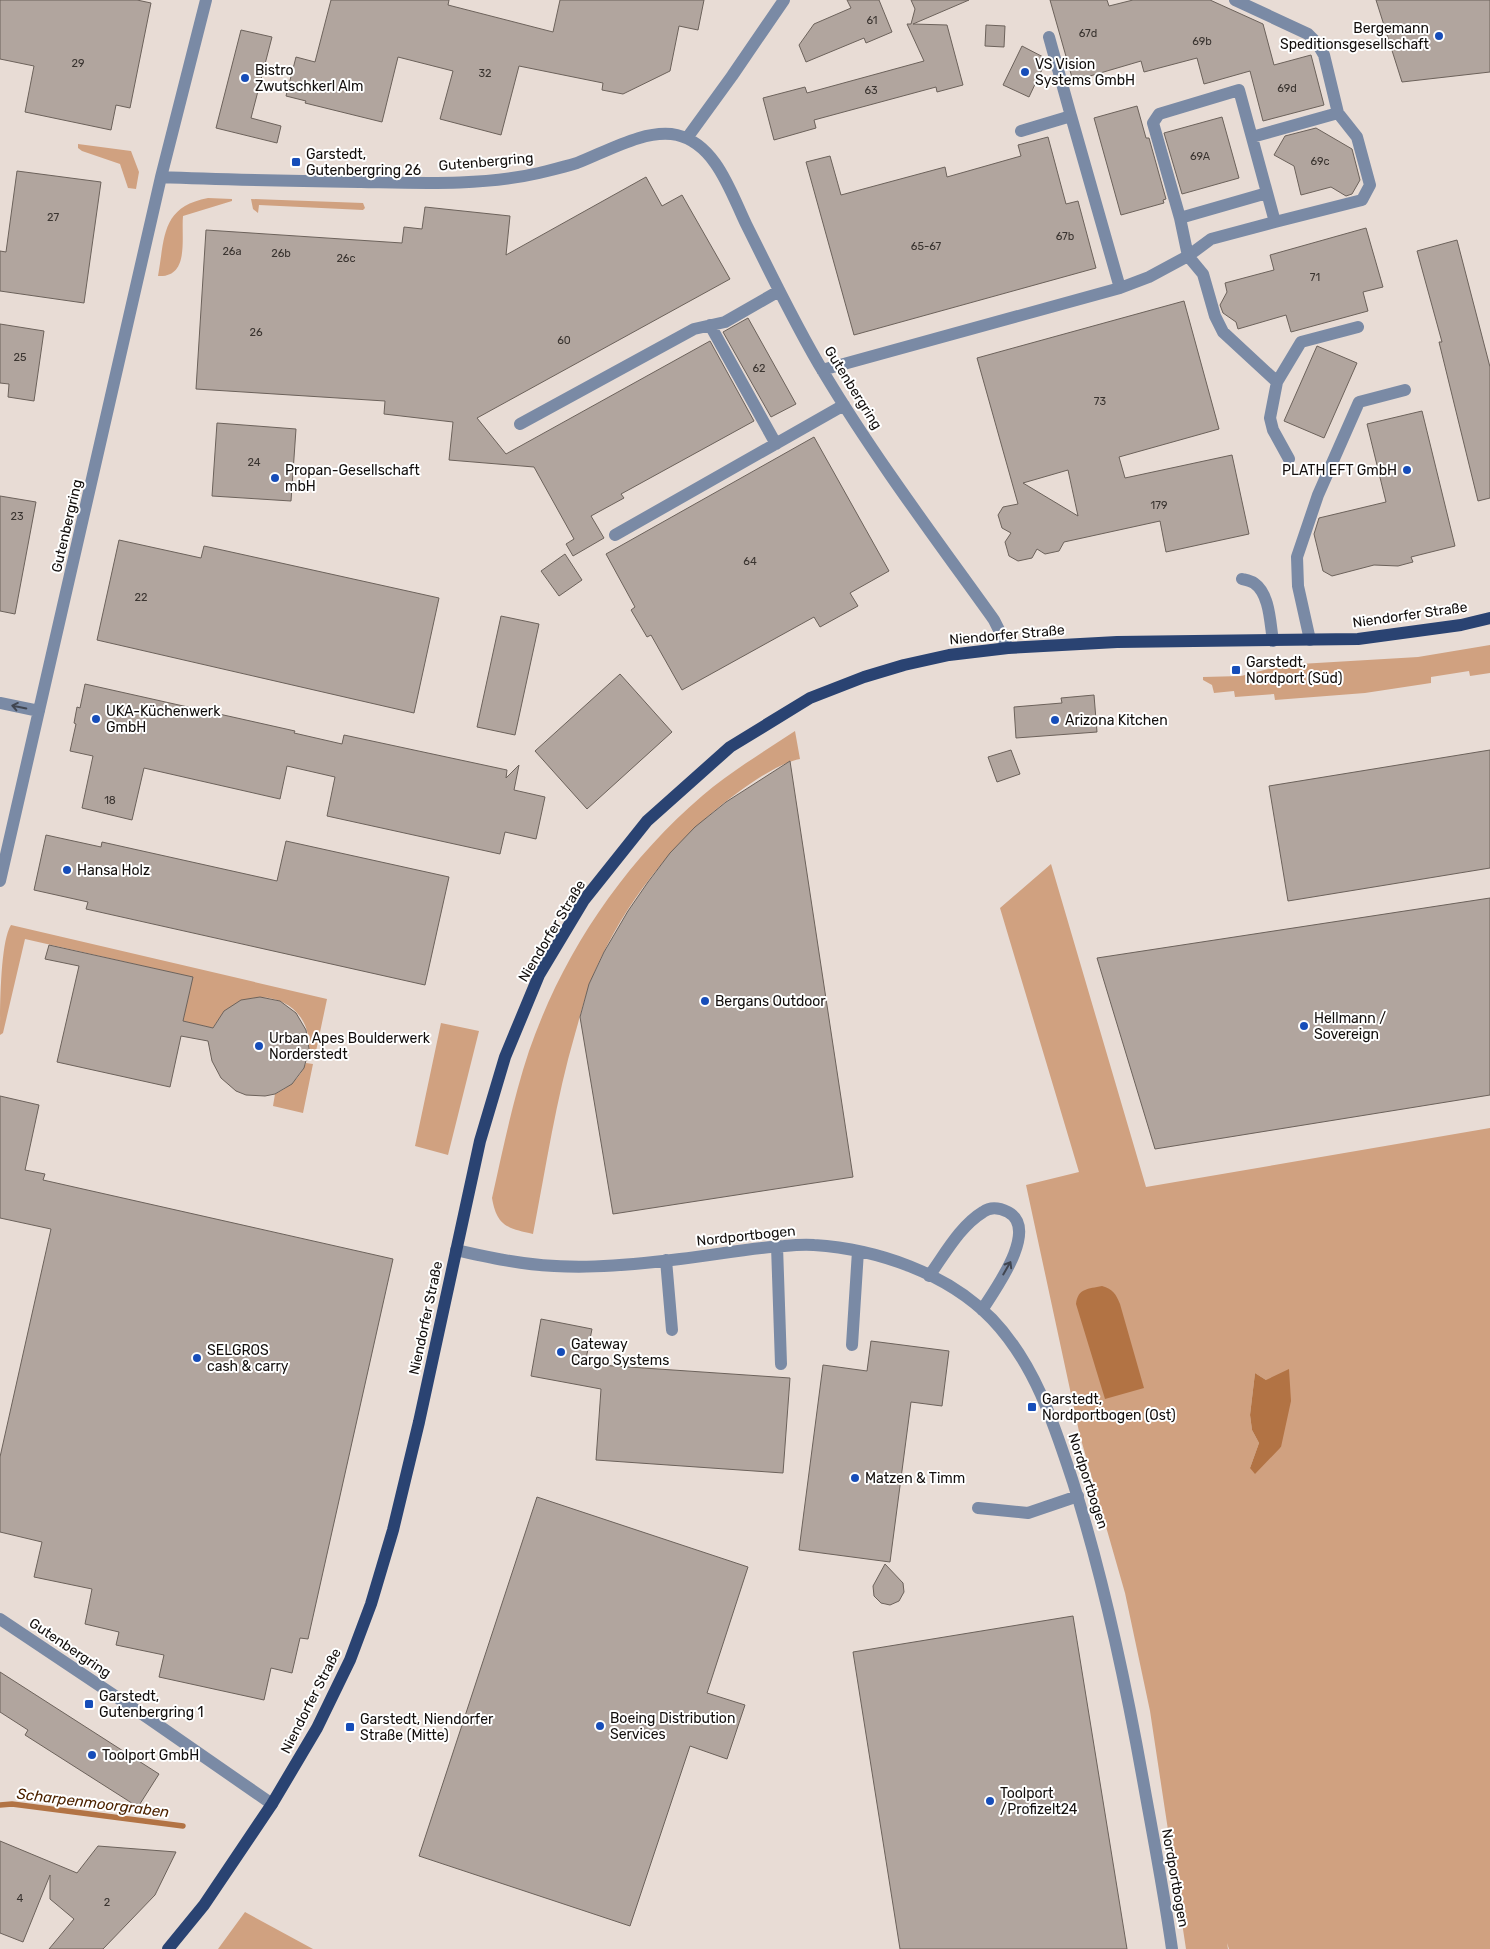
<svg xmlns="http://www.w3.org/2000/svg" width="1490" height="1949" font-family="Rubik,sans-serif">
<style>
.green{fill:#d0a180;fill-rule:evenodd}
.water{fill:#b27344}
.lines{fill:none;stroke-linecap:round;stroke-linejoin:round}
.stream{stroke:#b27344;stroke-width:5.5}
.building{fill:#b1a59e;stroke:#6c625b;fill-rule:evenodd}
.minor{stroke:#7a8aa5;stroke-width:12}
.major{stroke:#2a4372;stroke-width:12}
.oneway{stroke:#414651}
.poi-dot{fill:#164db9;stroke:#fff;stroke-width:2}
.labels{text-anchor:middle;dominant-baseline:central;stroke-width:4;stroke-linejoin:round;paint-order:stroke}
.number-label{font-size:11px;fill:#3a3430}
.poi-label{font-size:14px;fill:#120e0c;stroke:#fff;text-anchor:start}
.street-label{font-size:14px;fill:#120e0c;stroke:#fff}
.water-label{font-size:15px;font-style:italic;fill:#4d2300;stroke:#fff}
</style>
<rect width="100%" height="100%" fill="#e8dcd5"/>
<path class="green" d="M78,144L131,151L139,172L136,189L128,188L120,164L82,151L78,148Z
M208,198L232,199V201L183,216C181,238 190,278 158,276C165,237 161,207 208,198Z
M251,199L363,203L365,208L363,210L259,205L258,213L253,209Z
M1490,645V673L1470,676L1469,671L1431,677V683L1365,693L1275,700L1274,694L1235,697L1234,691L1214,693L1212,685L1203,680V677L1241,676L1283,665L1418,657Z
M795,731L800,759C776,763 738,792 719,807C663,853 617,915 590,983C584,999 580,1017 575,1034C556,1099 546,1167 533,1234C508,1228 497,1227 492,1198C503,1149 513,1099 529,1051C563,953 623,864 702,796C730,772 763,752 795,731Z
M1051,864L1146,1187L1490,1128V1949H1229L1227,1943L1228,1949H1186L1150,1711L1125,1593L1080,1436L1026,1185L1079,1172L1000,908ZM1255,1373L1266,1380L1281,1447L1250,1468L1259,1443L1252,1430L1250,1415Z
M11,925L327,999L315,1056L308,1054C317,997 244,974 213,1028L183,1021L192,977L25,939L3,1033L0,1035C0,1011 0,942 11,925Z
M441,1023L479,1031L448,1155L415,1146Z
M306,1063L313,1064L303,1113L273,1106L275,1094C290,1087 300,1078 306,1063Z
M245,1912L313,1949H218Z"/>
<path class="water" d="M1102,1286C1113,1289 1116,1294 1120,1304L1144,1388L1105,1399L1076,1304C1078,1288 1088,1289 1102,1286Z
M1289,1369L1291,1401L1281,1447L1255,1474L1250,1468L1259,1443L1252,1430L1250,1415L1255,1373L1266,1380Z"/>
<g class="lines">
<path class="stream" d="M0,1805L12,1804L183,1826"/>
</g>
<path class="building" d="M0,0H137L151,3L130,108L116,105L111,130L25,112L34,66L0,59Z
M331,0H449L448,5L553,32L560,0H704L698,30L679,26L670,71L623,94L602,90L603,83L519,66L501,135L440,119L453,71L398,57L382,122L305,103L306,101L286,96L296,57L315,62Z
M847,0H879L892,32L866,43L864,38L806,62L799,45L814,24L851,8Z
M911,0H969L913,24L947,25L963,85L937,92L936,87L814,120L816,128L774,140L763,98L805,87L807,93L924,61L907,24H911L915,9Z
M1050,0H1107L1109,6L1133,0H1210L1263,24L1274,65L1311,55L1324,105L1263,121L1250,71L1204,84L1197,58L1144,72L1141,61L1073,81Z
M1376,0H1490V72L1402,82Z
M986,25L1005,26L1004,47L985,46Z
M241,30L272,37L251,118L281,126L277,143L216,128Z
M1022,46L1047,59L1029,97L1003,85Z
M1137,106L1146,138H1149L1166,199L1163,200L1164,203L1121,215L1094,118Z
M1222,117L1239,178L1182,194L1164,133Z
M1316,128L1352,149L1360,180L1352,194L1346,196L1331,187L1301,195L1294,166L1274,155L1285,136Z
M1048,137L1066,204L1078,201L1096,268L854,335L806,162L830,156L841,195L945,167L947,177L1021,156L1018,145Z
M17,171L101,182L84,303L0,291V251L6,252Z
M646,177L662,206L682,195L730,279L477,418L506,454L710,341L754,421L621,494L624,498L591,516L604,538L573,556L566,544L574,539L534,467L449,460L453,422L384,414L385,401L196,389L206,230L402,243L404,227L422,229L425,207L510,216L506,255Z
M1366,228L1383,287L1363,292L1368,311L1291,332L1286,315L1238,329L1236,322L1223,313L1220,305L1227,292L1225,283L1274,270L1270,255Z
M1457,240L1490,367V498L1478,501L1439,342H1442L1417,251Z
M1184,301L1219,429L1119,457L1125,478L1232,455L1249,534L1166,552L1160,521L1064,542L1059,551L1045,554L1037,549L1032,558L1018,561L1009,556L1005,542L1011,533L1002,528L998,515L1003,507L1018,504L977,358ZM1068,470L1078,516L1023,483Z
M748,318L796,404L771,417L723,332Z
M0,324L44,331L34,401L8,397L9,384L0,383Z
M1317,346L1357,363L1324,438L1284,421Z
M1422,411L1455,546L1411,557L1413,562L1398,566L1374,565L1332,576L1323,571L1314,534L1319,518L1386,502L1367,424Z
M217,423L296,429L291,501L212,496Z
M814,437L889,571L850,593L858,606L820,627L814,617L682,690L651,635L647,637L631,610L635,607L606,554Z
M0,496L36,502L15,614L0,611Z
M119,540L201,558L204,546L439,598L414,713L97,640Z
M565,554L582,580L559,596L541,571Z
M501,616L539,624L515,735L477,727Z
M620,674L672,732L587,809L535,751Z
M85,684L295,731L294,733L342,744L344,735L507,770L506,778L519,765L514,790L545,797L536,839L505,832L500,854L327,816L335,777L287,766L280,799L144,768L132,820L82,808L93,756L70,751L76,724L74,723L77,707L80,708Z
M1094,695L1097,732L1016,738L1014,707L1062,703L1061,698Z
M1011,750L1020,774L997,782L988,757Z
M1490,750V868L1288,901L1269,786Z
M790,761L853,1177L613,1214L580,1017L589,984L604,952L628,911L648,882L670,853L695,827L726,802Z
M46,835L101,847L102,842L277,881L286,841L449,877L425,985L86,909L88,902L34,890Z
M1490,898V1095L1155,1149L1097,958Z
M49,945L193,977L183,1021L213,1028L224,1011L241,1000L260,997L280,1001L296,1013L306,1030L309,1049L304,1068L292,1084L275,1094L265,1096L246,1095L236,1091L221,1078L212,1061L208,1041L181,1036L170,1087L57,1062L79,966L45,959Z
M0,1096L39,1105L25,1170L45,1174L43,1180L393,1259L308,1639L300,1638L292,1673L271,1668L264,1700L159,1677L164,1655L116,1645L119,1632L85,1624L92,1589L34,1577L42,1542L0,1532V1457L51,1229L0,1218Z
M541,1319L592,1329L585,1364L790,1378L783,1473L596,1460L601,1389L531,1376Z
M871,1341L949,1351L942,1406L911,1402L890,1562L799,1550L823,1365L867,1371Z
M537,1497L748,1567L707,1693L745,1705L727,1759L690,1746L630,1926L419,1856Z
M885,1564L903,1583L904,1592L899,1601L890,1605L881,1603L874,1596L873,1586Z
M1073,1616L1127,1949H900L853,1652Z
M0,1672L159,1774L138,1807L25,1735L28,1730L0,1712Z
M0,1841L77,1873L98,1846L176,1852L155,1895L103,1949H49L74,1919L50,1899V1875L23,1942L0,1933Z"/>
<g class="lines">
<path class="minor" d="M1235,0L1308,34L1317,43L1324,55L1338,113L1357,137L1370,185L1362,200L1275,222
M1049,37L1071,116
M1021,131L1071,116L1120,288
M1252,137L1338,113
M687,138L732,76L784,0
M161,177C228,180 295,181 361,182C418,183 483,186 539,173C551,170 564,167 577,163C606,152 646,128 677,135C716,144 731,193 746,224C771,274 795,325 824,373C875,458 936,539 994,620L1008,648
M1267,193L1180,218L1188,256L1203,274L1215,316L1223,332L1277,382L1270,418L1273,430L1289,459
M710,325L776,444
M822,370L1120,288L1149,277L1188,256L1211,239L1275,222L1239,90L1159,114L1153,123L1180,218
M1277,382L1301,342L1358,327
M520,424L694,329L725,322L779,291
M615,535L844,405
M1242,579C1246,580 1251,581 1254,583C1270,594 1270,623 1273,641
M1310,640L1298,586L1297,557L1318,495L1359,402L1405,390
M0,703L39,711
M0,881L161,177L206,0
M777,1246L781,1364
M456,1250C474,1254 491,1258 510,1261C566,1271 624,1266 680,1259C715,1255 749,1248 784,1246C794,1245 804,1244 814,1245C877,1249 947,1273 992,1319C1035,1364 1054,1424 1073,1482C1104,1580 1125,1679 1143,1780C1153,1836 1164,1892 1172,1949
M666,1260L672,1330
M929,1276C945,1254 960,1226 983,1212C991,1206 1000,1208 1008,1212C1040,1229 994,1291 982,1310
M852,1345L858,1251
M978,1508L1028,1513L1078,1496
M0,1619L148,1718L272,1804"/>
<path class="major" d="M168,1949L204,1905L272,1804L317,1728L350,1660L371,1604L393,1530L419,1422L480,1141L505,1057L539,975L584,900L647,821L730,747L810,698L864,677L904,665L949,655L1008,648L1117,642L1358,639L1461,625L1490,618"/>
</g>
<defs><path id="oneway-shaft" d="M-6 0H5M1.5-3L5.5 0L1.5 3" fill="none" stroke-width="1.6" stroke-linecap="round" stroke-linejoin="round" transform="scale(1.25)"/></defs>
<g class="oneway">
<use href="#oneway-shaft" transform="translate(19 707) rotate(-169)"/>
<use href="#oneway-shaft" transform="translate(1007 1268) rotate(-60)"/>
</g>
<g class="poi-dot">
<circle cx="1439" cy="36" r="5"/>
<circle cx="1025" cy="72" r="5"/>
<circle cx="245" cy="78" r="5"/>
<rect x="291" y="157" width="10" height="10" rx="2.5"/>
<circle cx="1407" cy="470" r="5"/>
<circle cx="275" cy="478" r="5"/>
<rect x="1231" y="665" width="10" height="10" rx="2.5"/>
<circle cx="96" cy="719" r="5"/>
<circle cx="1055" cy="720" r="5"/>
<circle cx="67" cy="870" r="5"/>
<circle cx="705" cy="1001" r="5"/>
<circle cx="1304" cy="1026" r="5"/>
<circle cx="259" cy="1046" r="5"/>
<circle cx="561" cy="1352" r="5"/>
<circle cx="197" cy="1358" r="5"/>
<rect x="1027" y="1402" width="10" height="10" rx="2.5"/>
<circle cx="855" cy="1478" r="5"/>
<rect x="84" y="1699" width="10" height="10" rx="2.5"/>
<circle cx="600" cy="1726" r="5"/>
<rect x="345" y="1722" width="10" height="10" rx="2.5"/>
<circle cx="92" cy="1755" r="5"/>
<circle cx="990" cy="1801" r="5"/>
</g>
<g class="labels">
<g class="number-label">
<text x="872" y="20">61</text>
<text x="1088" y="33">67d</text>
<text x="1202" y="41">69b</text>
<text x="78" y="63">29</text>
<text x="485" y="73">32</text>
<text x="1287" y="88">69d</text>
<text x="871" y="90">63</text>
<text x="1200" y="156">69A</text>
<text x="1320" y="161">69c</text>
<text x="53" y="217">27</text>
<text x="1065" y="236">67b</text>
<text x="926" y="246">65-67</text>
<text x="232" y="251">26a</text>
<text x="281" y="253">26b</text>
<text x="346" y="258">26c</text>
<text x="1315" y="277">71</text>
<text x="256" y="332">26</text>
<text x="564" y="340">60</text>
<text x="20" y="357">25</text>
<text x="759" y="368">62</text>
<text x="1100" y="401">73</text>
<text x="254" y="462">24</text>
<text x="1159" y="505">179</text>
<text x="17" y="516">23</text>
<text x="750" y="561">64</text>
<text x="141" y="597">22</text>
<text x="110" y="800">18</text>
<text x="20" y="1898">4</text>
<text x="107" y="1902">2</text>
</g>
<g class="poi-label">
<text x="1429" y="28" text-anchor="end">Bergemann<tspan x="1429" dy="16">Speditionsgesellschaft</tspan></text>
<text x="1035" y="64">VS Vision<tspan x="1035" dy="16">Systems GmbH</tspan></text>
<text x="255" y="70">Bistro<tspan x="255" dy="16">Zwutschkerl Alm</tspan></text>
<text x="306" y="154">Garstedt,<tspan x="306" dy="16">Gutenbergring 26</tspan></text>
<text x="285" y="470">Propan-Gesellschaft<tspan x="285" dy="16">mbH</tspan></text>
<text x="1397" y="470" text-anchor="end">PLATH EFT GmbH</text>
<text x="1246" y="662">Garstedt,<tspan x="1246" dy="16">Nordport (Süd)</tspan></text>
<text x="106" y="711">UKA-Küchenwerk<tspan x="106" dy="16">GmbH</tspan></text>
<text x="1065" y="720">Arizona Kitchen</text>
<text x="77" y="870">Hansa Holz</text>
<text x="715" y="1001">Bergans Outdoor</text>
<text x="1314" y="1018">Hellmann /<tspan x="1314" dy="16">Sovereign</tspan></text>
<text x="269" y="1038">Urban Apes Boulderwerk<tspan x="269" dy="16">Norderstedt</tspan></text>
<text x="571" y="1344">Gateway<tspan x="571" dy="16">Cargo Systems</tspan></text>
<text x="207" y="1350">SELGROS<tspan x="207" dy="16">cash &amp; carry</tspan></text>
<text x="1042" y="1399">Garstedt,<tspan x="1042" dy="16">Nordportbogen (Ost)</tspan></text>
<text x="865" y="1478">Matzen &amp; Timm</text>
<text x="99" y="1696">Garstedt,<tspan x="99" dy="16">Gutenbergring 1</tspan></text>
<text x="610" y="1718">Boeing Distribution<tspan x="610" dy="16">Services</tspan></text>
<text x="360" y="1719">Garstedt, Niendorfer<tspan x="360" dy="16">Straße (Mitte)</tspan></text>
<text x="102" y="1755">Toolport GmbH</text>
<text x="1000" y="1793">Toolport<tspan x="1000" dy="16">/Profizelt24</tspan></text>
</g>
<g class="street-label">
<text transform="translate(486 162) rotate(-5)">Gutenbergring</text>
<text transform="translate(853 388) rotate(58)">Gutenbergring</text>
<text transform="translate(67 526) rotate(-77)">Gutenbergring</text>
<text transform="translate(1410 615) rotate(-8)">Niendorfer Straße</text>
<text transform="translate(1007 635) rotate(-5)">Niendorfer Straße</text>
<text transform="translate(552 931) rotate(-59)">Niendorfer Straße</text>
<text transform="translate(746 1236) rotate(-6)">Nordportbogen</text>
<text transform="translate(426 1318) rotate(-78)">Niendorfer Straße</text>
<text transform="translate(1088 1481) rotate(72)">Nordportbogen</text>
<text transform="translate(70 1648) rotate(34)">Gutenbergring</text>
<text transform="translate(311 1701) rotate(-63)">Niendorfer Straße</text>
<text transform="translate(1175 1878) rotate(80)">Nordportbogen</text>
</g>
<g class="water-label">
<text transform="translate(93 1803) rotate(7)">Scharpenmoorgraben</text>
</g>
</g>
</svg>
